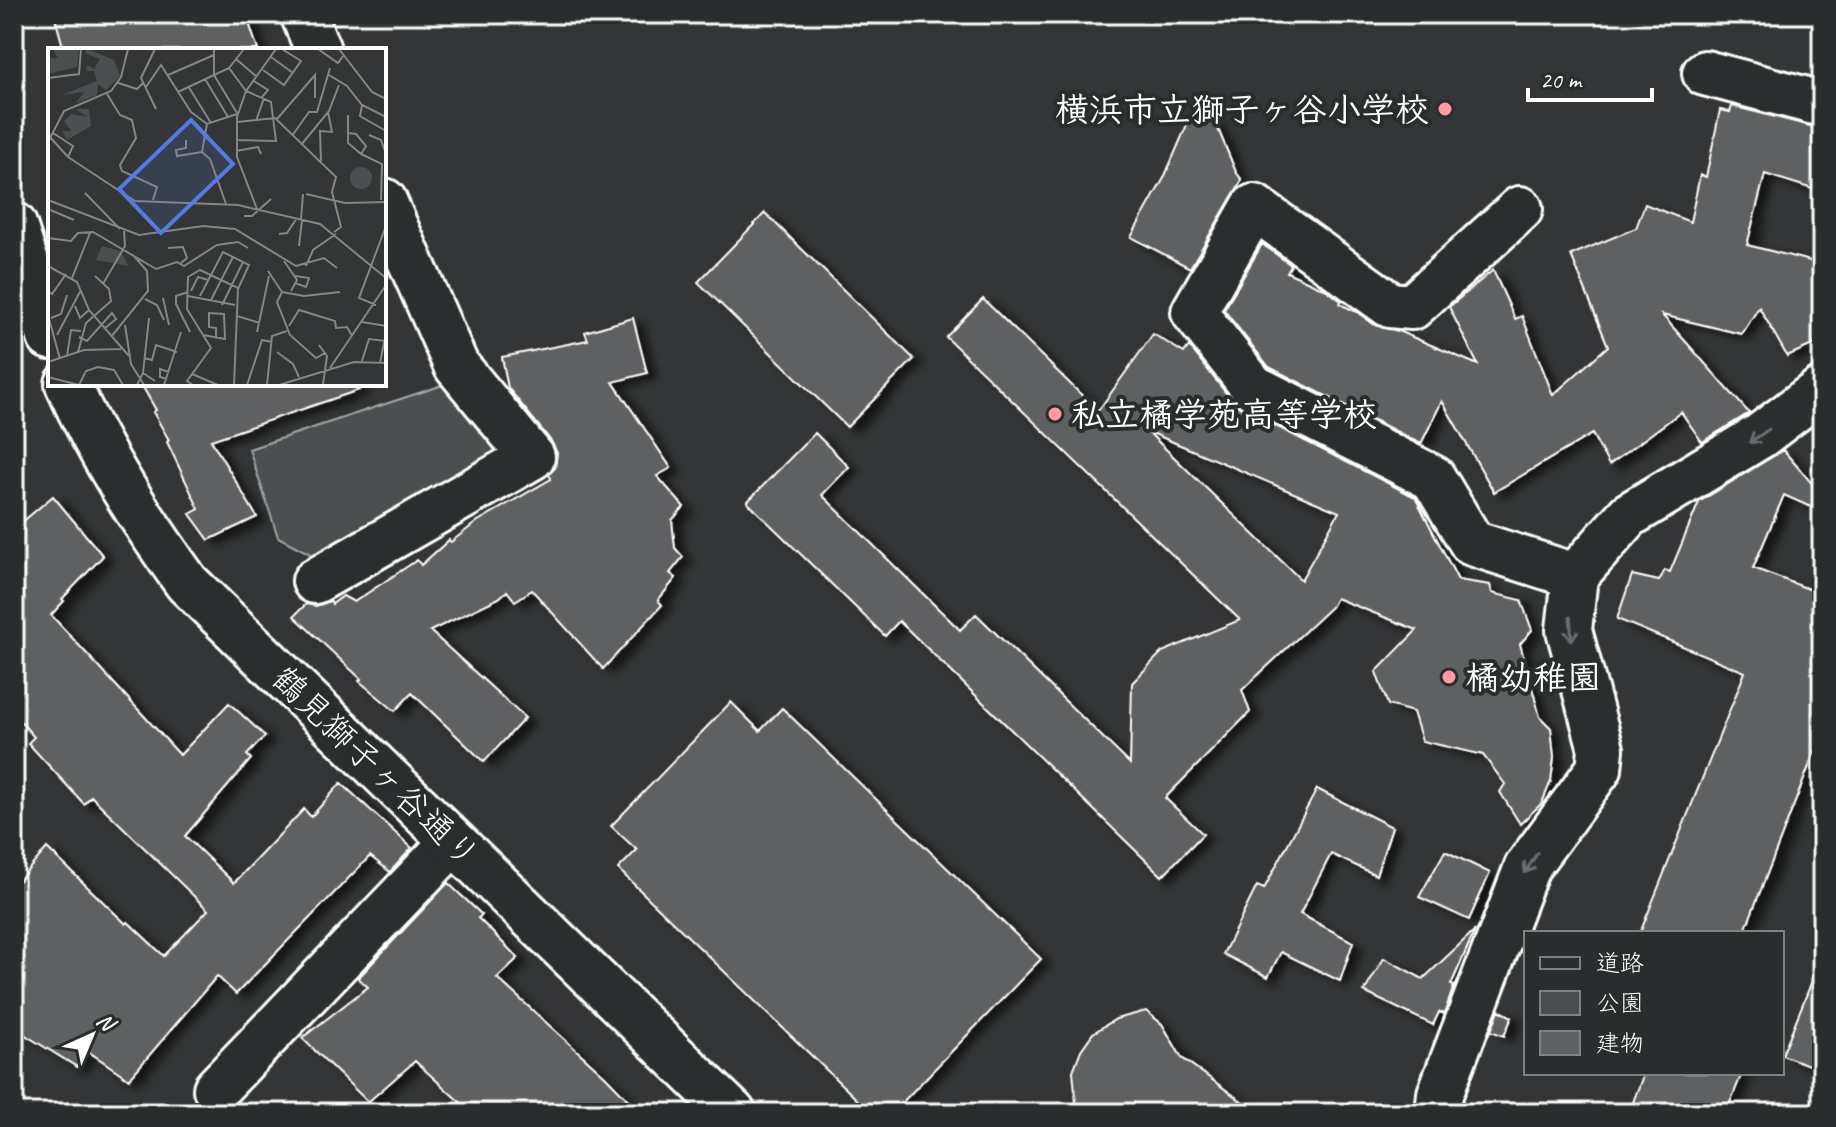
<svg xmlns="http://www.w3.org/2000/svg" width="1836" height="1127" font-family="Caveat,'Klee One',sans-serif">
<style>
.green{fill:#4c4f50;stroke:#a6a7a8;stroke-width:2}
.building{fill:#5f6162;stroke:#fff;stroke-width:2;fill-rule:evenodd;filter:url(#shadow)}
.lines{fill:none;stroke-linecap:round;stroke-linejoin:round}
.street-casing{stroke:#fff;stroke-width:50}
.secondary-casing{stroke:#fff;stroke-width:50}
.street{stroke:#2a2d2e;stroke-width:44}
.secondary{stroke:#2a2d2e;stroke-width:44}
.oneway{stroke:#6a6c6d}
.poi-dot{fill:#ff9aa2;stroke:#2a2d2e;stroke-width:3}
.labels{text-anchor:middle;dominant-baseline:central;stroke-width:8;stroke-linejoin:round;paint-order:stroke}
.poi-label{font-size:34px;font-weight:bold;fill:#fff;stroke:#2a2d2e;text-anchor:start}
.street-label{font-size:34px;fill:#fff;stroke:#2a2d2e}
.inset-road{fill:none;stroke:#858686;stroke-width:2}
.view{fill:#567ae2;fill-opacity:0.15;stroke:#567ae2;stroke-width:4}
.inset-edge{fill:none;stroke:#fff;stroke-width:4}
</style>
<defs>
<filter id="shadow"><feDropShadow dx="9" dy="5" stdDeviation="4" flood-color="#0009"/></filter>
</defs>
<rect width="100%" height="100%" fill="#333536"/>
<filter id="ink" filterUnits="userSpaceOnUse"><feTurbulence type="fractalNoise" baseFrequency=".0125" numOctaves="2"/><feDisplacementMap in="SourceGraphic" scale="16" xChannelSelector="R" yChannelSelector="G"/><feConvolveMatrix kernelMatrix="1 2 1 2 8 2 1 2 1" color-interpolation-filters="sRGB"/></filter>
<g filter="url(#ink)">
<path class="green" d="M449,383L506,450L318,558L278,537L249,449Z"/>
<path class="building" d="M54,14H246L258,50H64Z
M1732,106L1822,129V192L1765,174L1747,245L1822,264V341L1787,356L1759,307L1742,334L1662,315L1749,413L1702,442L1681,412L1609,465L1592,434L1494,492L1442,401L1421,444L1269,367L1224,310L1262,244L1291,265L1287,272L1327,290L1341,301L1340,304L1357,312L1375,325L1398,331L1478,365L1449,307L1493,270L1515,319L1522,316L1553,395L1608,346L1571,255L1636,228L1645,204L1690,222L1700,175L1706,177L1720,110L1730,112Z
M1192,113L1216,124L1236,172L1242,180L1190,268L1131,237L1164,178Z
M765,213L914,359L847,427L698,282Z
M983,299L1098,411L1153,334L1184,353L1189,346L1233,402L1242,409L1415,497L1458,580L1490,585L1492,593L1521,600L1532,630L1520,644L1540,717L1551,728L1554,757L1551,781L1542,803L1520,824L1500,792L1505,784L1483,755L1422,741L1413,712L1388,705L1376,672L1417,630L1336,598L1331,607L1242,690L1250,712L1165,798L1203,834L1162,876L899,621L885,636L747,502L815,433L849,467L822,495L960,630L976,614L1130,764L1132,683L1162,652L1240,620L946,337ZM1147,431L1339,512L1301,580Z
M633,318L647,373L613,382L671,468L657,476L684,507L672,520L675,548L683,557L670,573L676,578L658,600L662,605L603,669L532,590L515,601L507,591L499,598L430,631L525,718L484,762L412,693L395,711L359,681L361,679L294,616L306,604L316,606L330,601L332,604L343,596L354,602L417,560L421,565L449,540L451,542L478,521L551,479L549,474L555,468L557,453L551,441L508,388L502,357L588,340L585,332Z
M141,384H358L359,390L211,440L257,517L209,540L190,514L199,509L167,442L169,440L153,412L156,410Z
M1783,450L1822,495V512L1784,495L1753,568L1822,594V733L1744,933H1640L1745,672L1617,619L1632,575L1659,581L1665,570L1670,572L1699,502Z
M53,496L103,556L62,599L64,601L51,615L180,755L229,703L265,736L247,755L251,759L185,836L234,883L304,809L311,817L341,783L412,848L390,872L370,856L236,994L217,976L129,1079L86,1050L77,1067L14,1028V886L47,848L126,924L128,922L164,956L208,910L91,796L84,804L28,743L34,737L14,714V529Z
M731,702L760,731L782,708L1041,959L892,1113H871L618,869L637,850L611,826Z
M1317,789L1392,827L1376,875L1331,854L1300,914L1353,942L1340,981L1281,952L1268,977L1223,954L1257,886L1264,889Z
M1445,851L1490,873L1469,920L1419,897Z
M448,883L482,915L478,918L518,958L497,978L605,1076L641,1113H472L415,1061L368,1102L302,1038L368,987L358,978Z
M1475,930L1451,985L1454,986L1444,1014L1439,1012L1433,1025L1364,992L1384,958L1423,979Z
M1821,959L1822,960V1070L1782,1055Z
M1499,1010L1512,1017L1504,1036L1491,1031Z
M1146,1011L1162,1024L1182,1058L1258,1113H1086L1076,1103L1073,1071L1081,1050L1093,1033L1116,1019Z
M1644,1073H1742L1726,1113H1629Z"/>
<g class="lines">
<defs>
<path id="street" d="M303,14L318,50
M1705,73L1822,104
M1520,209L1412,307L1390,305L1254,207L1194,312L1253,387L1433,478L1472,543L1575,576
M315,581L532,457L456,365L384,201
M216,1089L453,842
M1438,1113L1440,1094L1527,867L1599,769L1601,749L1569,630L1575,576L1629,515L1760,436L1822,389"/>
<path id="secondary" d="M14,225L50,337
M68,384C100,456 141,519 187,583L733,1113"/>
</defs>
<use href="#street" class="street-casing"/>
<use href="#secondary" class="secondary-casing"/>
<use href="#street" class="street"/>
<use href="#secondary" class="secondary"/>
</g>
<defs><path id="oneway-shaft" d="M-6 0H5M1.5-3L5.5 0L1.5 3" fill="none" stroke-width="1.6" stroke-linecap="round" stroke-linejoin="round" transform="scale(2)"/></defs>
<g class="oneway">
<use href="#oneway-shaft" transform="translate(1759 436) rotate(146)"/>
<use href="#oneway-shaft" transform="translate(1571 629) rotate(86)"/>
<use href="#oneway-shaft" transform="translate(1531 863) rotate(122)"/>
</g>
</g>
<g class="poi-dot">
<circle cx="1445" cy="109" r="8"/>
<circle cx="1055" cy="414" r="8"/>
<circle cx="1449" cy="677" r="8"/>
</g>
<g class="labels">
<g class="poi-label">
<text x="1429" y="109" text-anchor="end">横浜市立獅子ヶ谷小学校</text>
<text x="1071" y="414">私立橘学苑高等学校</text>
<text x="1465" y="677">橘幼稚園</text>
</g>
<g class="street-label">
<text transform="translate(376 767) rotate(44)">鶴見獅子ヶ谷通り</text>
</g>
</g>
<g transform="translate(48 48)">
<rect width="338" height="338" fill="#333536"/>
<path d="M5,1H31L29,19L0,26V10H10ZM39,1L66,12L72,28L58,42L50,36L49,47L28,55L36,44L14,47L49,33L46,23H38L39,17L46,21L52,11L37,5ZM27,61H41L43,78L19,92L14,83H23L16,73L23,66L40,69ZM302 130a11 11 0 1 1 22 0a11 11 0 1 1-22 0ZM54,198L73,203L80,218L48,212Z" fill="#4c4f50"/>
<path class="inset-road" d="M107,1L93,30L108,61M166,1V27L189,65M270,1L290,15L295,8M291,1L324,44L338,51M223,9L245,25M188,11L209,29M181,20L198,43L223,54L228,93L188,92M215,22L236,37L253,13L234,1M120,27L166,7M281,27L299,38L314,57L338,69M0,30L31,26L33,1M157,31L180,69M206,33L220,42L214,49M70,35L89,41L95,35M140,38L163,75M98,39L113,17L143,64L159,76L189,66M130,44L181,20L196,1M59,46L72,67L84,72L88,90L72,117L74,123L109,139L105,152M314,57L312,68L338,83M300,67V95L313,106M229,71L267,27V50M208,73L216,50M189,74L227,70L288,129L284,144L293,179L286,184M159,76L154,104L162,111L178,156M5,85L25,98L20,109M300,85L308,86L318,98L313,106L334,116L333,152M321,87L333,92L338,106M1,88L20,109L87,153L190,157L272,176L338,230M244,88L261,64H269L282,20M138,92V100L128,102L129,108L154,104M0,94L16,63L63,43L73,29L80,1M253,97L281,63L291,37M188,103L210,99L213,106M273,115L272,83L284,84L280,64M37,145L72,181M258,146L297,155L338,154M0,152L91,187L155,178L187,181L248,218L276,210L289,220M0,161L26,172M209,161L189,109V69L198,43L228,1M196,168H204L223,151M253,171L255,146M231,186L239,185L249,170M0,190L23,193L30,185L45,184L108,221L129,214L136,218L169,197L190,194L200,200M251,198L254,172M120,200L135,199L139,210L132,216M236,213L249,232L243,243M0,218L29,234L41,262L81,308M258,218L265,202L288,186M220,223L234,244M247,228L261,230L258,239L247,235M24,230L42,185M55,236L77,198L76,183M0,243L4,246L18,226M143,243L150,229L160,232M140,244L128,248V256L142,284M140,248L187,257M152,248L175,204L201,217L190,241L186,337M115,250L121,277M97,251L109,257L116,272M163,252L185,209M174,257L195,214M328,257L311,250L338,178M27,258L32,270L41,262M0,267L12,311M189,268L212,275M3,270L13,266L19,247M314,274L338,278M77,277L83,316L96,337M241,278L251,262L287,273L288,280L299,279L304,288M209,284L221,228M9,287L33,242M155,287L177,291L176,266L161,265V279L168,280V289M31,289L39,293L64,265L68,271L56,281M63,289L100,243L99,223L85,207M271,297L279,308L275,337M30,304L38,275L63,253L61,241L47,228M229,304L245,316L251,329M277,305L268,310L242,287L229,254L234,244L256,248L292,244M19,308L23,282L33,283M96,310L104,312L108,297L129,304M314,313L321,291L338,293M0,314L36,302L73,301M332,315L338,285M282,320L338,237M95,325L101,270M144,326L170,337M0,329L31,337M119,331L112,329V321L121,324M31,337L38,323L50,319L66,322L75,337M89,337L95,325L107,333M116,337L133,284M145,337L139,333L163,300L139,261L140,229L152,222L190,240M199,337L214,292L224,294M219,337L224,288L239,283M231,337L306,314L338,315"/>
<path class="view" d="M143,72L185,116L113,185L71,141Z"/>
<rect width="338" height="338" class="inset-edge"/>
</g>
<rect width="1836" height="1127" fill="none" stroke="#2a2d2e" stroke-width="48"/>
<rect x="24" y="24" width="1788" height="1079" fill="none" stroke="#fff" stroke-width="3" filter="url(#ink)"/>
<rect x="1524" y="931" width="260" height="144" fill="#2a2d2e" stroke="#7f8182" stroke-width="2"/>
<rect x="1540" y="957" width="40" height="12" fill="#2a2d2e" stroke="#7f8182" stroke-width="2"/>
<text x="1596" y="971" font-size="24" fill="#ffffff">道路</text>
<rect x="1540" y="991" width="40" height="24" fill="#4c4f50" stroke="#7f8182" stroke-width="2"/>
<text x="1596" y="1011" font-size="24" fill="#ffffff">公園</text>
<rect x="1540" y="1031" width="40" height="24" fill="#5f6162" stroke="#7f8182" stroke-width="2"/>
<text x="1596" y="1051" font-size="24" fill="#ffffff">建物</text>
<g transform="translate(92 1035) rotate(44)" stroke="#2a2d2e" stroke-width="6" paint-order="stroke">
<path d="M0-6L14 30L0 20L-14 30Z" fill="#ffffff"/>
<text y="-12" font-size="22" font-weight="bold" text-anchor="middle" fill="#ffffff">N</text>
</g>
<path d="M1528 88v12h124v-12" fill="none" stroke="#ffffff" stroke-width="4"/>
<text x="1540" y="88" font-size="24" fill="#ffffff" stroke="#2a2d2e" stroke-width="6" paint-order="stroke">20 m</text>
</svg>
